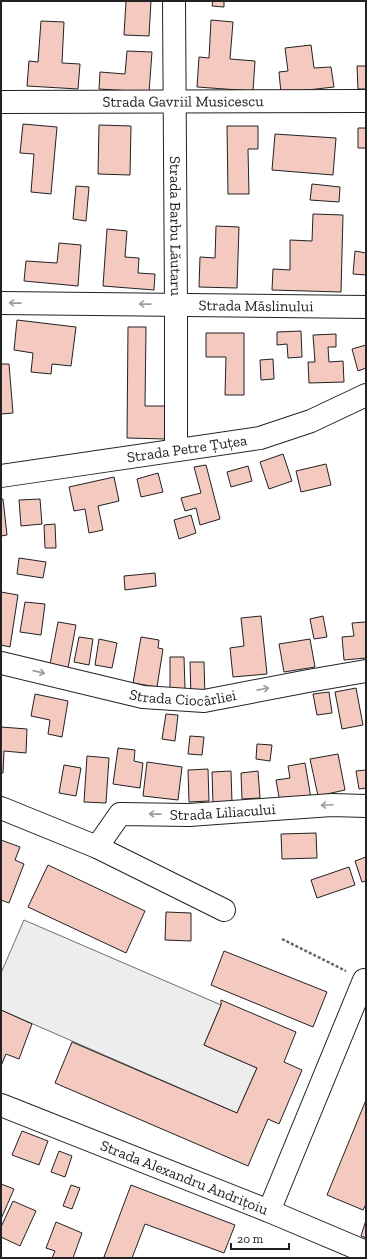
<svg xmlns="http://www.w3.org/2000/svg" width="367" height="1259" font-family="'Zilla Slab',serif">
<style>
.parking{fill:#ededed;stroke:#6f6f6f}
.building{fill:#f3c9c0;stroke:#222}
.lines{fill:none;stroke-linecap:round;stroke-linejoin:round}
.minor-casing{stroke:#222;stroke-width:24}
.path{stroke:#646464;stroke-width:2.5;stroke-dasharray:3 2;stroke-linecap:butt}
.minor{stroke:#fff;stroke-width:22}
.oneway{stroke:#9c9c9c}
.labels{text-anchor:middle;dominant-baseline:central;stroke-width:3;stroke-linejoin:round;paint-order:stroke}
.street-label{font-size:15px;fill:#222;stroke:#fff}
</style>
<rect width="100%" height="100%" fill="#fff"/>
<path class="parking" d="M24,920L221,1005L204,1045L257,1068L237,1113L1,1010V973Z"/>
<path class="building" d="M126,1H151L149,36L124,35Z
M213,1H224V7L212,6Z
M211,20L233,22L230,59L255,61L253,91L197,87L199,57L209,58Z
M41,21L64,22L62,63L80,64L78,89L27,86L29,61L38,62Z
M311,45L314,68L331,67L334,87L281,93L279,72L288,71L285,48Z
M127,51L152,52L149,92L99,89L100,72L125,74Z
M357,66H366V89H358Z
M23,124L57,127L51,194L31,192L34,154L20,153Z
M99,125L131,126L130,175L98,174Z
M227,126H258V149H248L249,194H228Z
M358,128H366V148H358Z
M275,134L336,138L333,175L272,170Z
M312,184L340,187L339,202L310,200Z
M76,186L89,187L86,221L73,219Z
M313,214L343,215L341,292L272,290L273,269L290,270V240L312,241Z
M216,226L239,227L237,288L199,287L200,257L215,258Z
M107,229L127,231L125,257L139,258L138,273L155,274L154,290L103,286Z
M59,243L81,245L78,286L24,281L26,261L57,263Z
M355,251L366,253V275L353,274Z
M17,320L76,327L71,366L52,364L51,374L31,372L33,353L14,350Z
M128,327H146L145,406H167L166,439L127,438Z
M301,331L302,357L288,358L287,344L277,345V332Z
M206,333H244V395H225L226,357H206Z
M336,334V347H328L329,362L343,361L344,382L309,383L308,362H315L313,335Z
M366,345V368L358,371L352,349Z
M273,359L274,379L261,380L260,360Z
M1,364H9L13,413L1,414Z
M283,454L292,481L269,489L260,462Z
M326,464L331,485L301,492L296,471Z
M206,465L220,519L200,525L196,508L185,511L181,498L201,493L194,467Z
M248,466L252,481L231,487L227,472Z
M158,473L163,492L141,497L137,479Z
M114,477L119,501L98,506L103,530L89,533L85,509L74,511L69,487Z
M1,499H3L7,535L1,536Z
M40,499L42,524L21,526L19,500Z
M191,515L196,533L179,539L174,520Z
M55,524L56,548H45L44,525Z
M19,558L46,562L43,578L17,574Z
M155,573L156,586L125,590L124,576Z
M1,592L18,595L10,647L1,645Z
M25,602L45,604L41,635L20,632Z
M261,616L267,674L233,677L230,648L244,646L241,618Z
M323,616L327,637L314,639L310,619Z
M58,622L76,625L68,668L50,664Z
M366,622V658L344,660L342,637L354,636L352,623Z
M79,637L93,639L89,665L74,662Z
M141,637L159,640L158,648L163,649L157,687L133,683Z
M99,639L117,643L112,668L95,665Z
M310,639L315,667L284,672L279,644Z
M170,657H184L185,689L170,690Z
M190,662H204L205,697H191Z
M356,688L363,725L342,729L335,692Z
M329,692L332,713L317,715L313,694Z
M35,694L68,701L62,737L48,734L50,720L31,716Z
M166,714L178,715L175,741L162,739Z
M1,727L27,729L26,753L4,751L3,773H1Z
M190,736L204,737L202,755L188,754Z
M257,744L272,745L270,761L256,759Z
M118,748L135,750L134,761L143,763L140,788L113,784Z
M338,754L345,790L318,796L310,759Z
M87,756L109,758L106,803L84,802Z
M147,762L182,767L178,800L143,796Z
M305,763L311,798L280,803L276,780L290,778L288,766Z
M64,765L81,768L76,796L59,793Z
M208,769L209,801L189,802L188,770Z
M366,770V788L359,789L356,771Z
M231,771L232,803L213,804L212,772Z
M258,771L260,798L242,799L241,773Z
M316,833L317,858L282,859L281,834Z
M1,840L20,847L15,860L24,864L9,903L1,900Z
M366,857V881L362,882L355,861Z
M48,865L145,911L126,953L28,907Z
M349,867L355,885L317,898L311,880Z
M166,912L191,913V941L165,940Z
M224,951L327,992L313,1027L211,985Z
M221,1000L296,1032L284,1062L302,1070L279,1124L268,1119L248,1166L55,1083L72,1042L237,1113L257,1068L204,1045L221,1005Z
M1,1010L32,1024L19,1059L6,1054L1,1066Z
M366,1100V1204L363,1210L327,1195Z
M22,1131L48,1141L39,1165L12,1155Z
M59,1151L72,1156L65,1177L51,1172Z
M1,1184L14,1189L1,1219Z
M71,1185L80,1188L72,1209L63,1206Z
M131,1185L235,1225L224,1253L145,1224L132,1258H108L104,1257Z
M13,1201L36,1211L20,1246L1,1237V1227Z
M366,1220V1238L361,1236Z
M56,1222L82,1233L73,1258H52L55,1251L46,1248Z"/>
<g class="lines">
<defs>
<g id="minor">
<path id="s1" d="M174,1L176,305V450"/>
<path id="s2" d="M1,102L366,101"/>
<path id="s3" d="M1,303L366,307"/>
<path id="s4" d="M1,476L260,438L311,421L366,395"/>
<path id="s5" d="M1,663L143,697L204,701L308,681L366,671"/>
<path d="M1,808L97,847L224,910"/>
<path id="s6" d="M97,847L120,814L189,815L332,805L366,806"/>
<path id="s7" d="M1,1105L269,1211L366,1252"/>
<path d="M269,1211L364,980"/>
</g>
</defs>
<use href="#minor" class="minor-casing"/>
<path class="path" d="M282,939L346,971"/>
<use href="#minor" class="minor"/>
</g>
<defs><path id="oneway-shaft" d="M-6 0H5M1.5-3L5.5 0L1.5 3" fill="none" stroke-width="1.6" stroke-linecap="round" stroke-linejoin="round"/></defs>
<g class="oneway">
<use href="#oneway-shaft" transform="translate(15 303) rotate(-179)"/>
<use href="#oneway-shaft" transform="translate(145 304) rotate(-179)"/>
<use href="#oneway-shaft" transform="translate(39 672) rotate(13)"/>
<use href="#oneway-shaft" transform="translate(263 689) rotate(-11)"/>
<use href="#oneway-shaft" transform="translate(327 805) rotate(177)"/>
<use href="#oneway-shaft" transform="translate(155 814) rotate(-179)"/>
</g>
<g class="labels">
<g class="street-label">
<text stroke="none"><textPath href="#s2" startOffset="182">Strada Gavriil Musicescu</textPath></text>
<text stroke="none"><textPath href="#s1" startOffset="225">Strada Barbu Lăutaru</textPath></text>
<text stroke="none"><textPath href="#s3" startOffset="255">Strada Măslinului</textPath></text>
<text stroke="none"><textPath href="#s4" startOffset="188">Strada Petre Țuțea</textPath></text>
<text stroke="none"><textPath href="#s5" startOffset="186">Strada Ciocârliei</textPath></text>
<text stroke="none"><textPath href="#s6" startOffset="143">Strada Liliacului</textPath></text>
<text stroke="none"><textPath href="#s7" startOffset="197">Strada Alexandru Andrițoiu</textPath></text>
</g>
</g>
<rect width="367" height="1259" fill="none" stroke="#222222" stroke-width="4"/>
<path d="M231 1243v6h58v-6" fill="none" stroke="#222222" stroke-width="2"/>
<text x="237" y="1243" font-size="12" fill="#222222" stroke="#ffffff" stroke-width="3" paint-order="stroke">20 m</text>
</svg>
